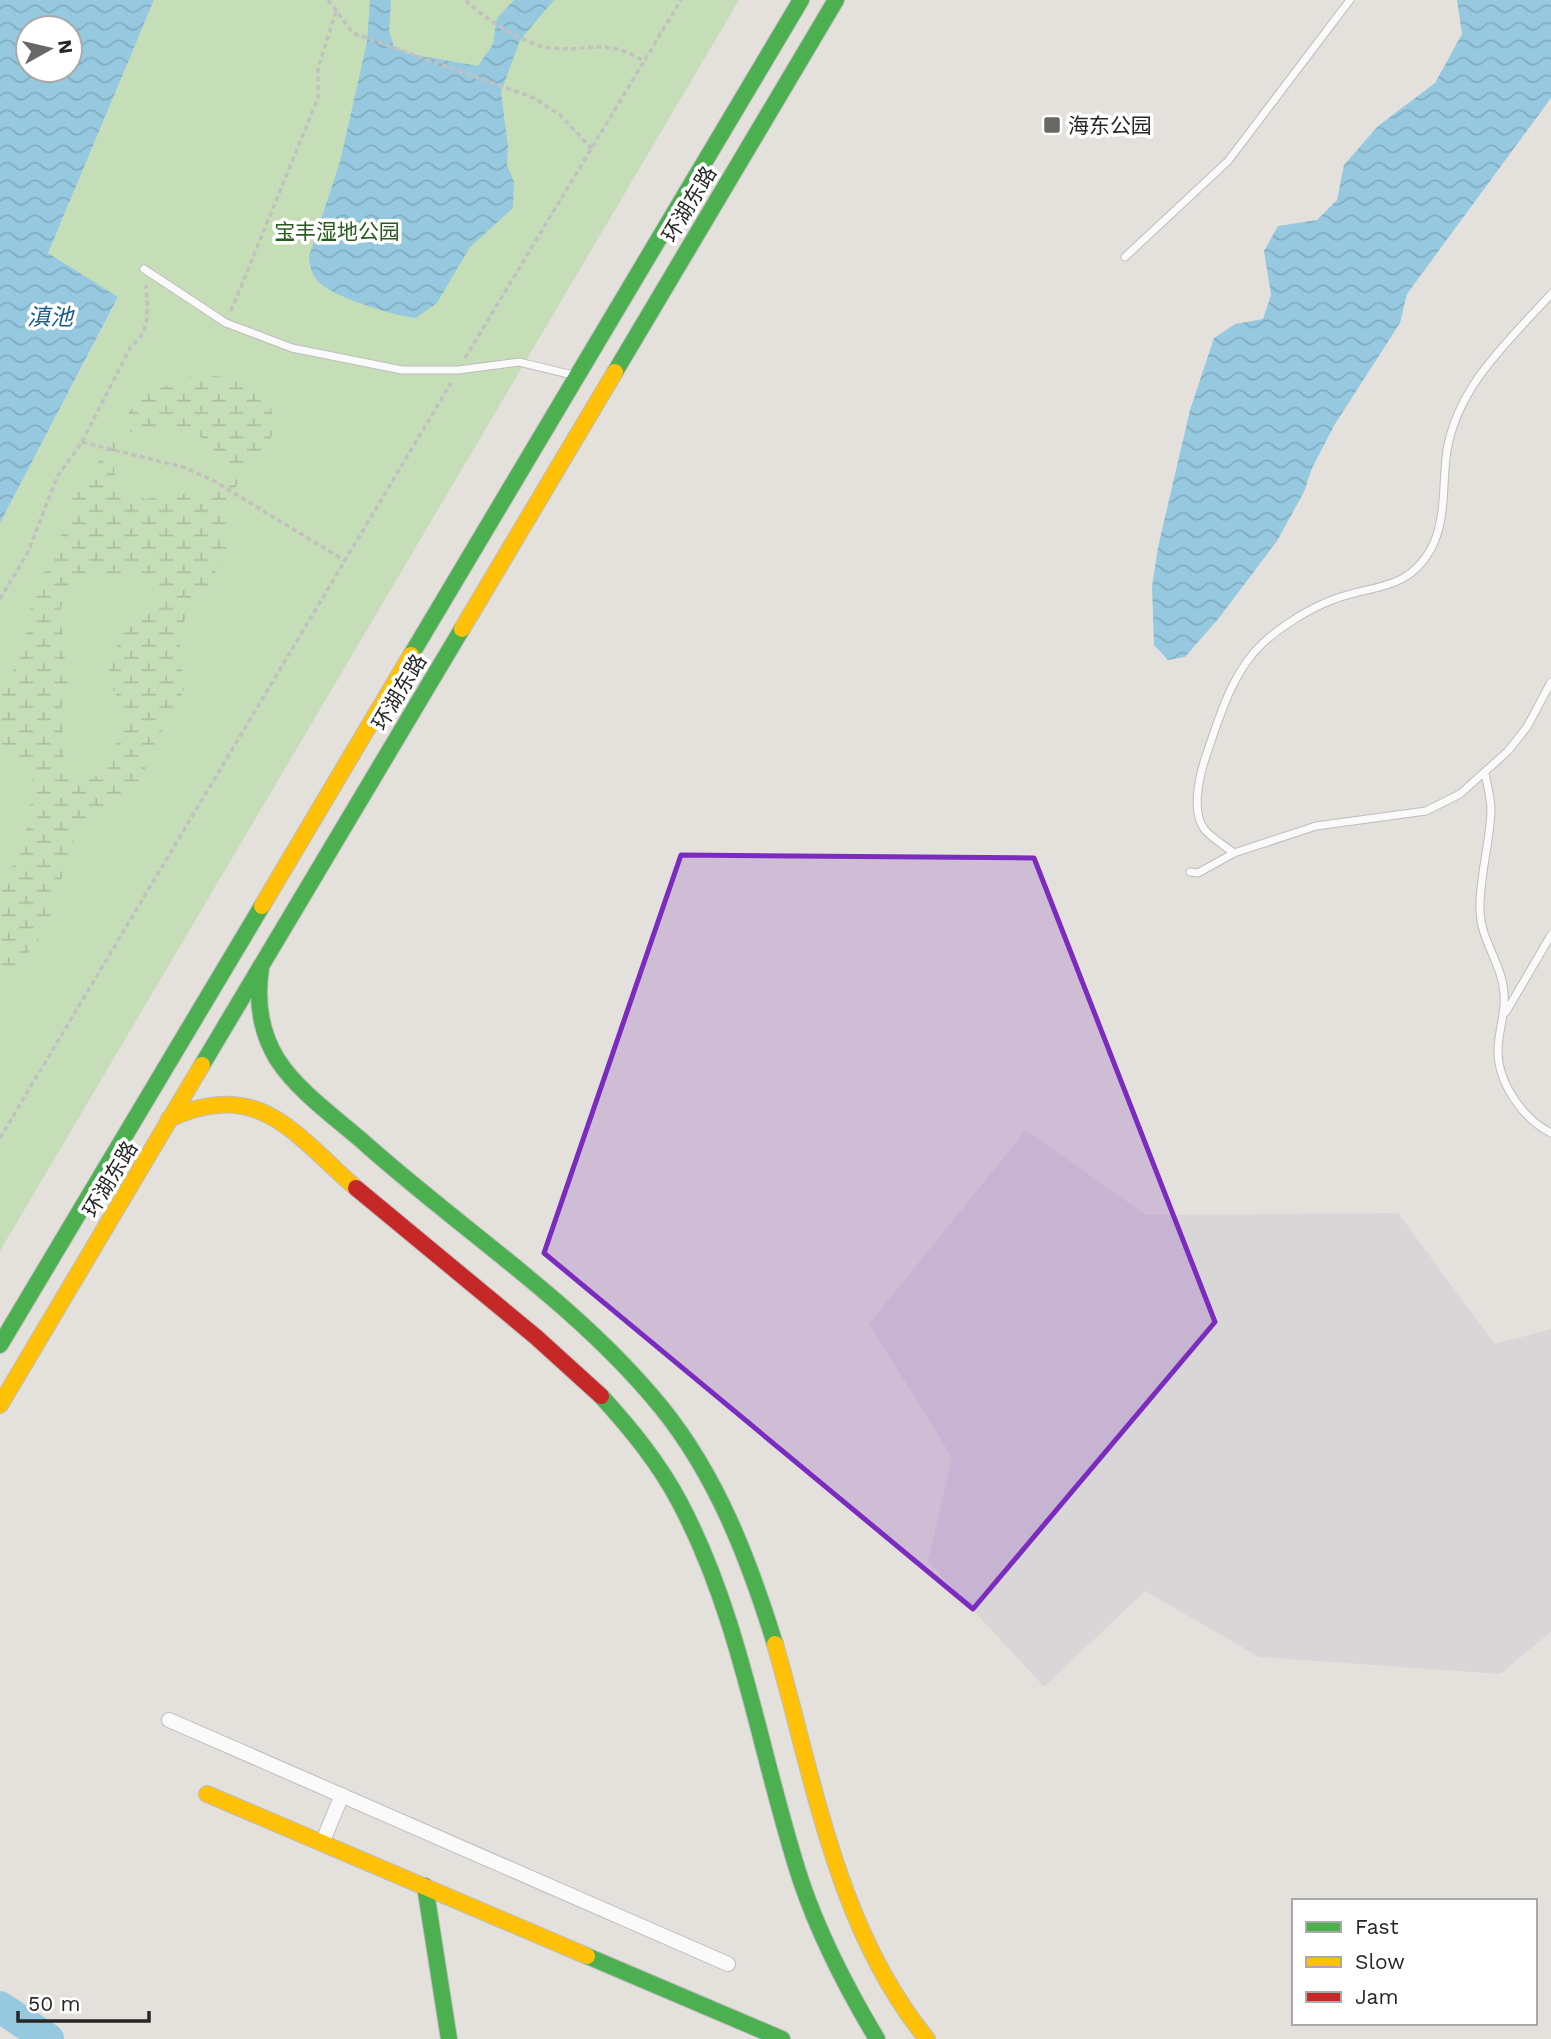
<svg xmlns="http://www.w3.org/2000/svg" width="1551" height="2039" font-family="'Work Sans','Noto Sans SC',sans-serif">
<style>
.industrial{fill:#d9d6d8}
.grass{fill:#c5deb7}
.wetland{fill:url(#wetland-marsh);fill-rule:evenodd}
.water{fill:url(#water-waves);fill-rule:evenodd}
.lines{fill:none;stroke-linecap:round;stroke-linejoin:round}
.river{stroke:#96c9e0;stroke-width:32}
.lane-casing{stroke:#bebdbd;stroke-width:9}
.street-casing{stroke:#bebdbd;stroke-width:16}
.fast-casing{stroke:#bebdbd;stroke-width:18}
.slow-casing{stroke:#bebdbd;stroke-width:18}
.jam-casing{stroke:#bebdbd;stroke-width:18}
.path{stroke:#c2c1c0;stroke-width:3.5;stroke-dasharray:5 3.5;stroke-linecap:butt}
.lane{stroke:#fbfafa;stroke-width:7}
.street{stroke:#fbfafa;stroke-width:14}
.fast{stroke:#4caf50;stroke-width:16}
.slow{stroke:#ffc107;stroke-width:16}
.jam{stroke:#c62828;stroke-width:16}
.marked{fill:#7b2cbf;fill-opacity:0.2;stroke:#7b2cbf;stroke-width:5;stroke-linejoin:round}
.poi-dot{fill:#696866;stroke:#fff;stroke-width:2.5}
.labels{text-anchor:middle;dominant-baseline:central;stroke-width:7;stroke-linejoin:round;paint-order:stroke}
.poi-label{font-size:21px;fill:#272727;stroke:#fff;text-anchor:start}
.street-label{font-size:21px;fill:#272727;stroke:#fff}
.park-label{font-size:21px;fill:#285b1f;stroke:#fff}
.water-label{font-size:23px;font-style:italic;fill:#185c89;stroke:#fff}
</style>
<defs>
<pattern id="wetland-marsh" width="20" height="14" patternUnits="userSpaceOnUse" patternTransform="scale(1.75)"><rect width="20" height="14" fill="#c5deb7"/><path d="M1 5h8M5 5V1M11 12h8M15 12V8" fill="none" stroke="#a9be9d"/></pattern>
<pattern id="water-waves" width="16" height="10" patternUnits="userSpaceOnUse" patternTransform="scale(1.75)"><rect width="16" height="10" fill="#96c9e0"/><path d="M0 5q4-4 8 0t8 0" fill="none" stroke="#81adc0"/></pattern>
</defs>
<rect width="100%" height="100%" fill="#e4e1dc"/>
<path class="industrial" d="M1026,1130L1146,1215L1398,1213L1495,1344L1551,1329V1632L1500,1674L1259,1657L1145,1591L1044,1687L928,1561L952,1457L869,1324Z"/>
<path class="grass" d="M154,0H739L0,1251V523L118,298L48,253Z"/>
<path class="wetland" d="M196,374L232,378L248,383L262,394L271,408L274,425L270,442L263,457L229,494L225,511L228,546L206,592L185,619L179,652L185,686L178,705L152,748L141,782L106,818L90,824L75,834L67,868L51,898L52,915L45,931L24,959L0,982V882L18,860L30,816L32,780L24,764L14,760L0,763V698L24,648L33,594L58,546L73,496L105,452L133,406L146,394ZM150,427C191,428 212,433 226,475L222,484L205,491L145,499L122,488L114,473L115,447L125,434ZM89,571L150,580L156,589L157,598L138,618L123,627L107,677L123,707L114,759L104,774L95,777L75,774L64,759L63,750L62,706L68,690L60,611L68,585Z"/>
<path class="water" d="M0,0H154L48,253L118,297L0,523ZM70,28V70H28V28Z
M370,0H391L389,31L394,47L410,54L478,66L493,44L497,18L514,0H554L520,40L501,92L508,147L507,165L514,182L513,208L470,247L437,303L416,318C397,317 338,298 322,285C312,277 310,268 309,256L340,162L367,42Z
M1457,0H1551V98L1407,294L1400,323L1335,424L1312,468L1304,492L1277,541L1219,618L1185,657L1168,660L1154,645L1152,587L1158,547L1190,410L1214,338L1235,324L1263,319L1271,295L1264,251L1278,226L1317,220L1337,200L1344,165L1378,126L1435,83L1462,34Z"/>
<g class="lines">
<path class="river" d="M0,2007L48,2039"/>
<defs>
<path id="lane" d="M1125,257L1228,161L1350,0
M144,269L226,323L292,348L402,370H458L519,362L573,375
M1485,773C1487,785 1491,798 1491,810C1490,844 1479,877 1480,911C1481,941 1502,964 1504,993C1506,1013 1498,1031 1498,1051C1498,1083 1523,1119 1551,1133
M1234,853C1225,846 1213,839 1205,830C1190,812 1200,773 1207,753C1220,715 1233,670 1264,642C1283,625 1309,609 1332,600C1373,584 1407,592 1431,549C1447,519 1442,482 1447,450C1459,384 1508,342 1551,294
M1190,872L1198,873L1234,853L1316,826L1426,811L1460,794L1508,751L1527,727L1551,682
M1506,1012L1551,935"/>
<path id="street" d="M169,1720L728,1964
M322,1843L342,1795"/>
<path id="fast" d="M615,372L836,0
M411,655L801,0
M261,968C256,1001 260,1031 277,1059C299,1093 339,1120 369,1147C466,1233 579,1306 661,1407C717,1476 749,1560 775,1644
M202,1065L462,629
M0,1345L262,906
M601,1396C631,1429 659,1463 680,1503C742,1620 760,1756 801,1881C820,1937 847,1989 877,2039
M425,1886L449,2039
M587,1956L782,2039"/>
<path id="slow" d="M462,629L615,372
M262,906L411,655
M169,1119C259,1077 294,1134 356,1188
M0,1405L202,1065
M775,1644C814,1778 836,1928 927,2039
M207,1794L587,1956"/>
<path id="jam" d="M356,1188L536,1337L601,1396"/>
</defs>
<use href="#lane" class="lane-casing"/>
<use href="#street" class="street-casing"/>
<use href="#fast" class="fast-casing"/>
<use href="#slow" class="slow-casing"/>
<use href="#jam" class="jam-casing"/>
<path class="path" d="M328,0L353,33L534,98L560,115L592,149
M466,0C481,17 528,46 550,48C592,52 606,37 645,62
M231,311L318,98V68L336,11
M465,358L681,0
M82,442L183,467L214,481L344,560
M0,599L28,552L57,477L82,442L131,346C152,332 147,307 146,285
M0,1138L451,383"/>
<use href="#lane" class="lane"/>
<use href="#street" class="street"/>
<use href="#fast" class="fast"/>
<use href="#slow" class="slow"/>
<use href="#jam" class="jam"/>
</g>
<path class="marked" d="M681,855L1034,858L1215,1322L973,1609L544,1253Z"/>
<rect class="poi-dot" x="1043" y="116" width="18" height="18" rx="3.5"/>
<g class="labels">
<g class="poi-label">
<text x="1068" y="125">海东公园</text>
</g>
<g class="street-label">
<text transform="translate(689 204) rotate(-59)">环湖东路</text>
<text transform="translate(399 692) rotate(-59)">环湖东路</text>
<text transform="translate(110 1179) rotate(-59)">环湖东路</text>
</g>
<g class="park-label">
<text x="337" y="231">宝丰湿地公园</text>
</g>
<g class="water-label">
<text x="50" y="317">滇池</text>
</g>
</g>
<rect x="1292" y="1899" width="245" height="126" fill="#ffffff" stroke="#a9a9a9" stroke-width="2"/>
<rect x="1306" y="1922" width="35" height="10" fill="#4caf50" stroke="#a9a9a9" stroke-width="2"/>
<text x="1355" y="1934" font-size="21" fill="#272727">Fast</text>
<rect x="1306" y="1957" width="35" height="10" fill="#ffc107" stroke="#a9a9a9" stroke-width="2"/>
<text x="1355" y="1969" font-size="21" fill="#272727">Slow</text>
<rect x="1306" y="1992" width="35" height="10" fill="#c62828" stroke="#a9a9a9" stroke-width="2"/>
<text x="1355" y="2004" font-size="21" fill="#272727">Jam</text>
<g transform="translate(49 49) rotate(82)"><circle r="33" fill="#ffffff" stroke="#a9a9a9" stroke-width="2"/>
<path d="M0-5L12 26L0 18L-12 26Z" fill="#696866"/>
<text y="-10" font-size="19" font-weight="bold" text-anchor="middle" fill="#272727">N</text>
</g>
<path d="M18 2011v10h131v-10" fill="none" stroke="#272727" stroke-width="3.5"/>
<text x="28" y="2011" font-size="21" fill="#272727" stroke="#ffffff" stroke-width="5" paint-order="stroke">50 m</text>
</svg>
